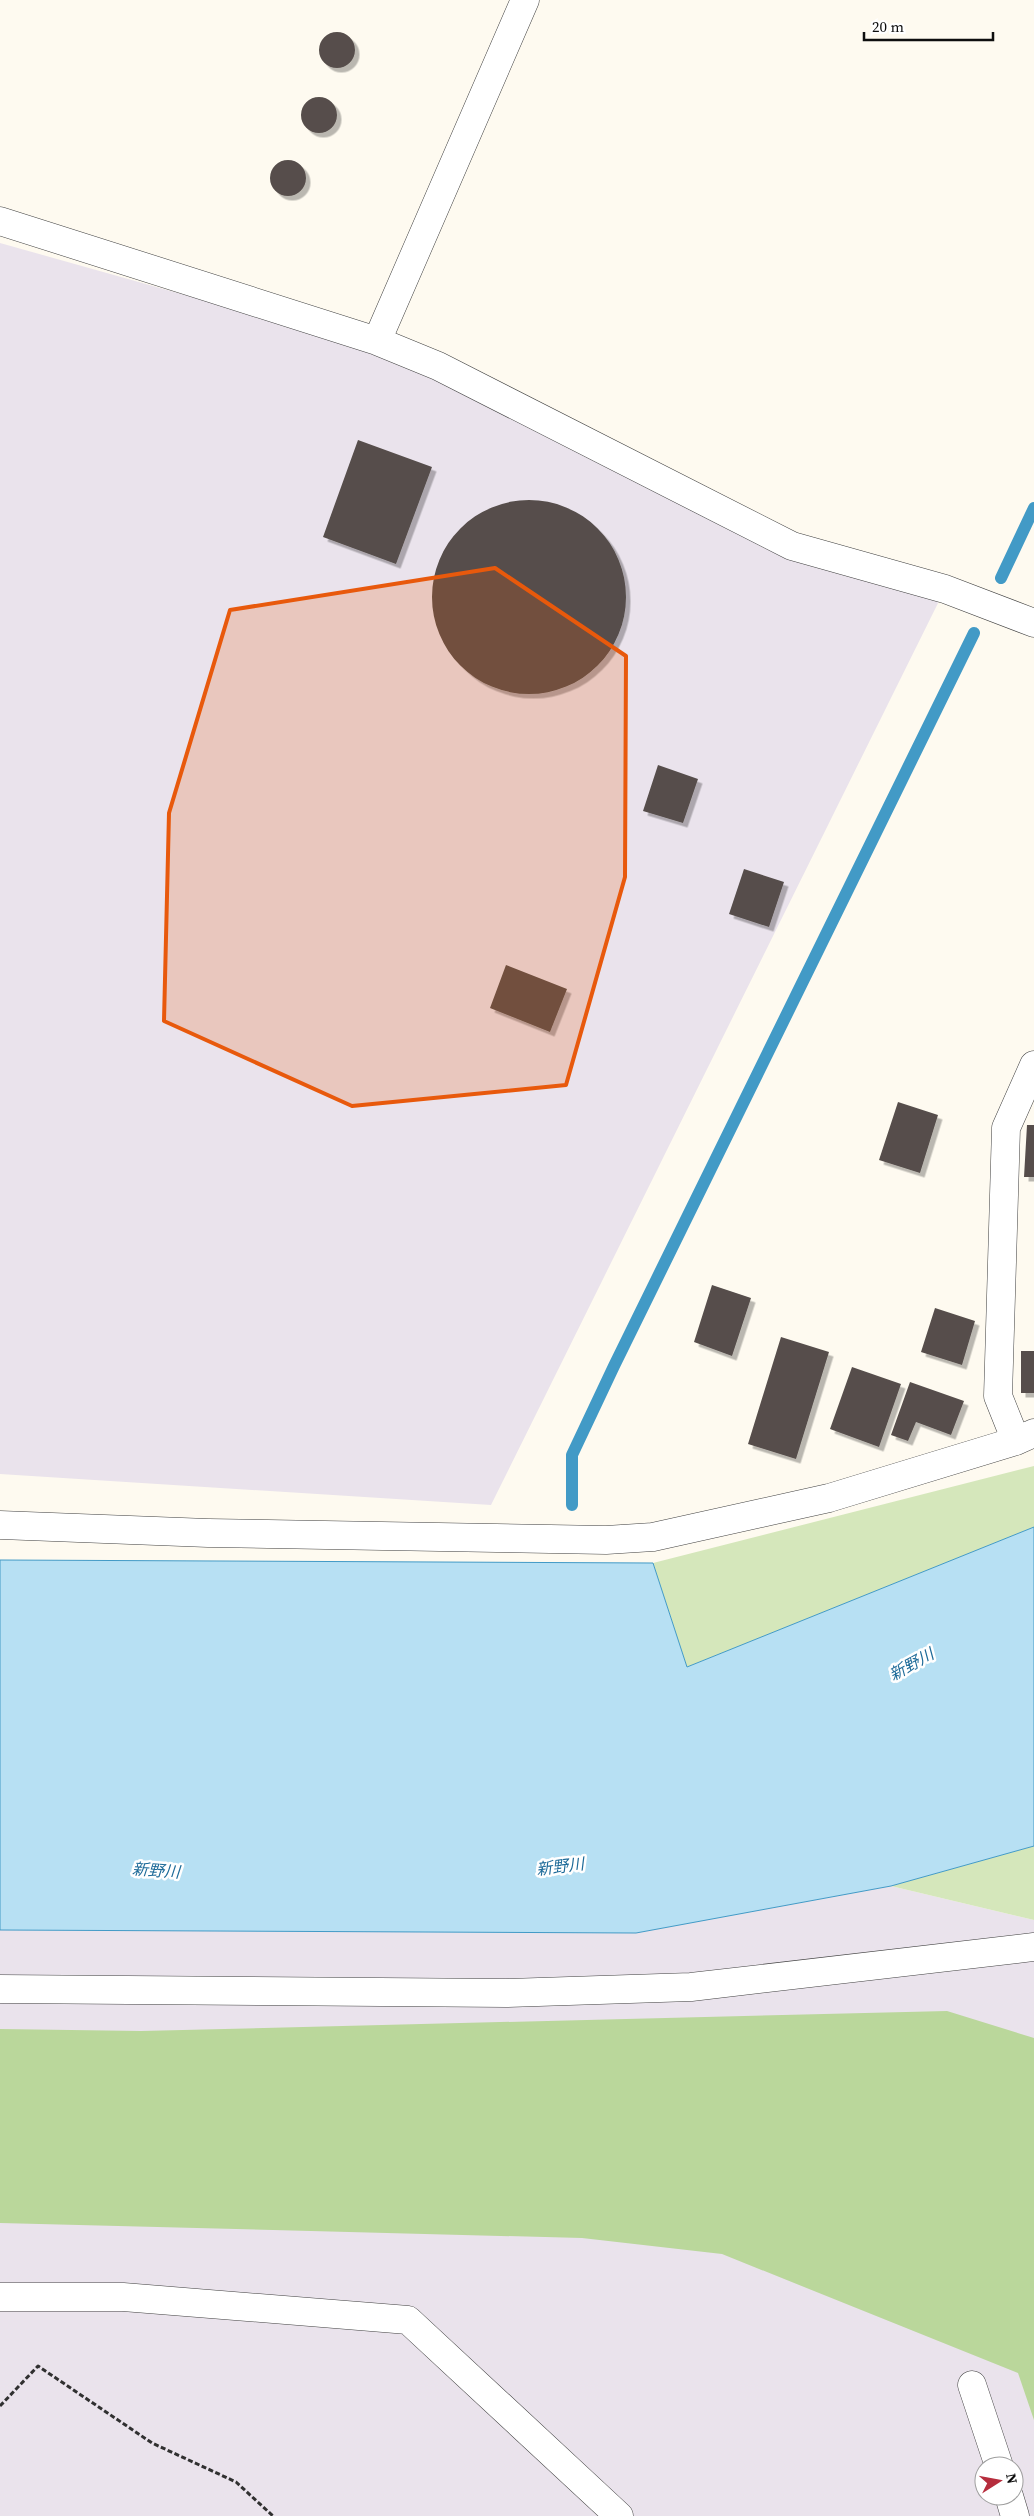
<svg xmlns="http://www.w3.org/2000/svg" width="1034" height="2516" font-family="'Source Serif 4','Noto Sans JP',serif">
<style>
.industrial{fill:#eae3ec;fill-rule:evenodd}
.green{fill:#d5e7bb}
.forest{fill:#bad79b}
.water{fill:#b7e0f3;stroke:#429ac6}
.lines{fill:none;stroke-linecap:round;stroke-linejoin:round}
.stream{stroke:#429ac6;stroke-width:12}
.building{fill:#564e4b;filter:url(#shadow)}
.minor-casing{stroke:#414141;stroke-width:29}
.path{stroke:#303030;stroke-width:3;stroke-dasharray:5 2.5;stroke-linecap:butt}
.minor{stroke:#fff;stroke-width:28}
.marked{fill:#e8590c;fill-opacity:0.2;stroke:#e8590c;stroke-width:4;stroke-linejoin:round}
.labels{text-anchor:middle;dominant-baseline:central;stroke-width:5;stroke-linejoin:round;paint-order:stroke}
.water-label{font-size:16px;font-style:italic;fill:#1e6b99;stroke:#fff}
</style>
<defs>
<filter id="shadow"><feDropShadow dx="4.5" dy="4.5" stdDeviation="0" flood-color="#0004"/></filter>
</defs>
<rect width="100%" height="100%" fill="#fefaf0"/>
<path class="industrial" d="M0,243L438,366L750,525L945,589L491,1505L0,1474Z
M891,1886L1034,1920V2516H0V1930L636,1933ZM984,2466H1014V2496H984Z"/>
<path class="green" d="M1034,1466V1527L687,1667L653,1563Z
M1034,1846V1920L891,1886Z"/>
<path class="forest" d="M947,2011L1034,2038V2420L1018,2373L722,2254L582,2238L0,2223V2029L141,2031Z"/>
<path class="water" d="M1034,1527V1846L891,1886L636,1933L0,1930V1560L653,1563L687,1667Z"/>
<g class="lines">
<path class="stream" d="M1001,578L1034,508
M572,1505V1455L614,1366L974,633"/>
</g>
<path class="building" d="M319 50a18 18 0 1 1 36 0a18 18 0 1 1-36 0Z
M301 115a18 18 0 1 1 36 0a18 18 0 1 1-36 0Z
M270 178a18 18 0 1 1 36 0a18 18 0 1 1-36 0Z
M358,440L432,467L396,564L323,537Z
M432 597a97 97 0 1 1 194 0a97 97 0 1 1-194 0Z
M658,765L698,779L683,823L643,811Z
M744,869L784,882L769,927L729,914Z
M506,965L567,989L550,1032L490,1008Z
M898,1102L938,1115L920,1173L879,1160Z
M1027,1125H1034V1177H1024Z
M712,1285L751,1298L732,1356L694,1342Z
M935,1308L975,1321L962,1365L921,1352Z
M781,1337L829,1352L796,1459L748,1444Z
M1021,1351H1034V1393H1021Z
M852,1367L901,1384L879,1447L830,1429Z
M910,1382L964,1401L951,1435L916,1422L908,1441L891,1435Z"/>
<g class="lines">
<defs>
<path id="minor" d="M0,221L377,341L438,366L792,546L945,589L1034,623
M377,341L525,0
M1016,1441L998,1396L1006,1128L1034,1065
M0,1525L208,1533L606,1540L653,1537L829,1498L1016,1441L1034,1433
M0,1989L506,1993L691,1987L1034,1947
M0,2297H123L408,2320L619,2516
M972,2385L999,2466
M1009,2496L1015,2516"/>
</defs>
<use href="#minor" class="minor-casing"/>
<path class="path" d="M0,2406L38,2366L152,2443L236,2482L273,2516"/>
<use href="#minor" class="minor"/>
</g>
<path class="marked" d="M495,568L626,656L625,877L566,1085L352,1106L164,1021L169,813L230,610Z"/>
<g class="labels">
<g class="water-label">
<text transform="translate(911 1664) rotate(-29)">新野川</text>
<text transform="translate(560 1866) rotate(-7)">新野川</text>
<text transform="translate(156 1870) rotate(4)">新野川</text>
</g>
</g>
<g transform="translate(999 2481) rotate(79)"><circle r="24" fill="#ffffff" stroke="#9f9f9f"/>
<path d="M0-4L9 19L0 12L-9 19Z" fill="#b62d3d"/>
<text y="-8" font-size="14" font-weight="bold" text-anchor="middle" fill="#0e0e0e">N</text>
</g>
<path d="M864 32v8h129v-8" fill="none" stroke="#0e0e0e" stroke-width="2.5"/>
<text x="872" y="32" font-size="15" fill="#0e0e0e" stroke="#ffffff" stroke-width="4" paint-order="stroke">20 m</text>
</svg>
